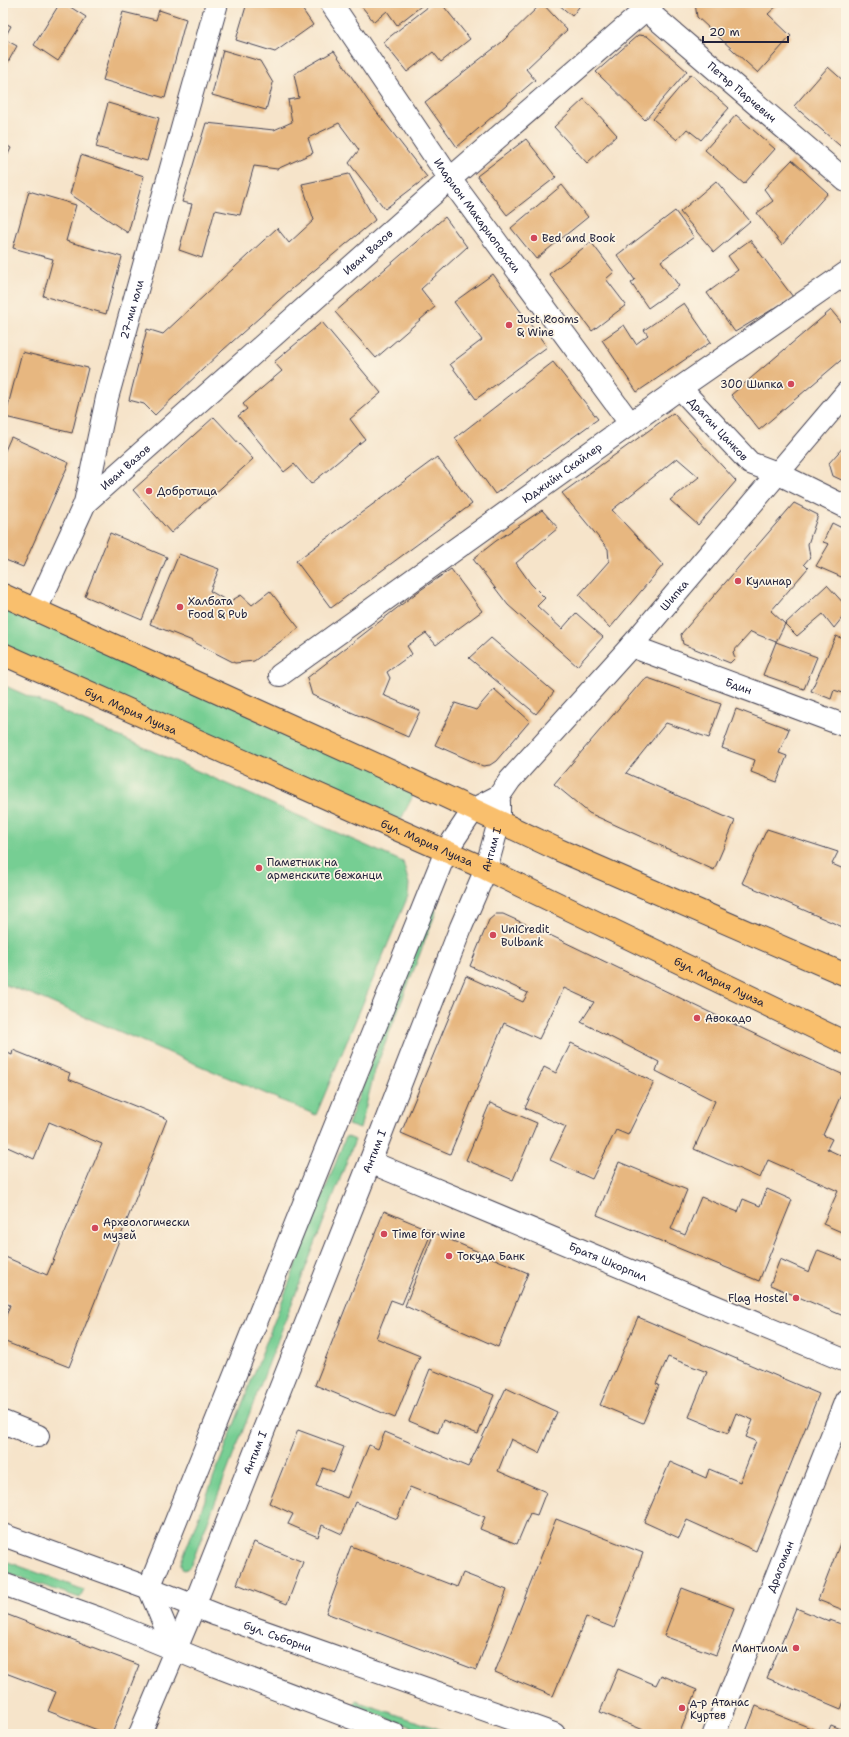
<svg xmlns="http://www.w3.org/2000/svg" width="849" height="1737" font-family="'Shantell Sans',sans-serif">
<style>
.green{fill:#76ce93;stroke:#4c7867}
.building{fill:#e7b780}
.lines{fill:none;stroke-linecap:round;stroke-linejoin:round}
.minor-casing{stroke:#423f50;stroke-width:24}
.major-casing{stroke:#423f50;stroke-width:24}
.minor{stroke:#fff;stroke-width:22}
.major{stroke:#f9bf6d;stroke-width:22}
.poi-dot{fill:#d1495b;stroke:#fcf5e5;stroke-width:1.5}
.labels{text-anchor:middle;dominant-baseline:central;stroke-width:3.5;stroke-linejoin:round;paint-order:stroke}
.street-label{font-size:11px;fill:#22223b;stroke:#fcf5e5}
.poi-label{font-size:11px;fill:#22223b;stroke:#fcf5e5;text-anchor:start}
</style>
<rect width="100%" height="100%" fill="#fcf5e5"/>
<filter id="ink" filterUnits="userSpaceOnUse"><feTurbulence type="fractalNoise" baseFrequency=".025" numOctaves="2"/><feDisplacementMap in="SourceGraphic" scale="8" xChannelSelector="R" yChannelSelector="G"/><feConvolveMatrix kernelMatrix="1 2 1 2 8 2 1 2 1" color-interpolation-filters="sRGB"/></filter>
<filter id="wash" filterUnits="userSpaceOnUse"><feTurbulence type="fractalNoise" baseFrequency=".012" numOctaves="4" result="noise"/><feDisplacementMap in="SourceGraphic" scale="16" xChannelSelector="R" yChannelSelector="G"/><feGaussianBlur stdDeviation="0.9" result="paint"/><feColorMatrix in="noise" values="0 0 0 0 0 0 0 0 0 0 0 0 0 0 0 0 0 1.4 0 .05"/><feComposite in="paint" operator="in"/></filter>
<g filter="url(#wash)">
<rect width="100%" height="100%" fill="#f6e4ca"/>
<path class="green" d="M3,598L419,784L396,829L3,655Z
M3,685L403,862L409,884L408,896L316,1115L31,994L3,984Z
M433,907L435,908L436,912L375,1070L360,1129L348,1125L429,910Z
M346,1136L355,1140L191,1565L187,1569L183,1570L181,1566V1562Z
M3,1560L84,1590L80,1598L3,1572Z
M356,1701L454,1734H431L354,1706Z"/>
<g id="blocks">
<path class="building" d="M60,3H64L86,17L58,61L34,45Z
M247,3H298L313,25L275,52L236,40Z
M359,3H425L397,25L387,11L374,22Z
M433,3H441L470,39L441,62L433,52L407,72L383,42Z
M542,3L567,30L526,69L535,80L457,147L425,102L502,42Z
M557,3H582L572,16Z
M695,3H780L768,14L791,36L758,73L697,17Z
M159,10L186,19L165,98L103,80L123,12L156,20Z
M3,22L11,26L4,39L17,46L3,71Z
M638,35L647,36L687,71L645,120L596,72Z
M223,50L260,61L273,83L266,110L212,95Z
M334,51L368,101L427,177L385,209L349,163L359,150L339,123L308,138L313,153L277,169L254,166L240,215L215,210L202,258L179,250L192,204L182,202L206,123L274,130L292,122L288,100L299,98L294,74Z
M828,67L846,83V151L794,106Z
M691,74L729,108L701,140L687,129L677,140L653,119Z
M584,99L617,135L587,163L554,127Z
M108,103L159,118L147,161L96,147Z
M736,115L775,149L744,184L705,150Z
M526,139L556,177L507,215L477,176Z
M3,143L11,148L3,165Z
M81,155L144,176L128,233L70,194Z
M792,160L828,193L782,245L757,213L773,201L764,189Z
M349,174L375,220L287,293L223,350L155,415L144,404L129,400L147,329L163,334L277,228L289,243L314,220L302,184Z
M716,181L750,221L714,252L680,212Z
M562,185L588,217L536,259L511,228Z
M29,191L76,205L66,241L122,257L106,314L43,296L53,259L13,248Z
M675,211L694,237L661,261L679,286L648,308L631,283L635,280L617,255Z
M445,217L467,247L421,289L435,307L376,358L335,312Z
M750,240L793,297L735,332L707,293L738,270L728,256Z
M591,242L614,272L606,279L626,305L592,331L549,274Z
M493,274L547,347L476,399L450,364L482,340L454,302Z
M684,303L711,342L637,392L602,340L624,325L636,344L648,335L644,330Z
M831,310L846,328V356L759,430L731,395Z
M322,322L381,393L350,419L365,439L311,484L294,464L284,472L238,416L247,409L243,404L282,371L274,362Z
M22,352L88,368L72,433L5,417Z
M553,362L598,419L495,494L455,438Z
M673,413L736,481L698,525L670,500L699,477L677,458L612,510L663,565L610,628L579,595L609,561L608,549L562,493Z
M214,417L253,459L171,533L133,490Z
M11,437L69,463L23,567L3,559V455Z
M846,444V482L833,476L829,463Z
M437,457L472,504L331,608L296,561Z
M794,503L818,515L808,544L810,557L804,564L808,568L771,611L785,624L776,642L751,632L733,652L735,658L730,663L683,644L681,634Z
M542,510L558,528L516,563L531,584L545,598L537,606L562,629L576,613L603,637L577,666L508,605L473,559L496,541Z
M832,523L846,530V579L816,566L829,544L823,542Z
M110,533L167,557L142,620L85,596Z
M179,554L219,569L210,591L229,602L241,595L252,605L270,591L299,628L254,661L235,663L190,640L150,624Z
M451,569L482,611L436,645L426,633L407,646L412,654L387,672L390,678L383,695L420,711L408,737L312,695L307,678L419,591Z
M827,585L846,606V613L834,628L823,614L797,636L785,624Z
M836,636L846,640V694L834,690L831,699L811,691Z
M491,638L554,692L536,714L469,658Z
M776,642L817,657L804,689L763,675Z
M648,678L721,704L709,738L666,723L626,773L735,821L714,870L589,813L554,784L642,681Z
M494,689L530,721L496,761L490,765L483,766L435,745L455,703L476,710Z
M736,709L789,729L779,753L787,756L777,782L751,772L755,760L722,748Z
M767,829L838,852L832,864L846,870L845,928L742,883Z
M496,914H503L554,937L769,1041L846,1076V1084L823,1135L832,1139L827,1149L846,1158V1234L823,1224L838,1191L768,1160L760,1178L694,1149L715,1101L656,1071L659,1062L581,1022L594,1002L564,988L539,1039L504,1023L450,1154L401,1133L466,976L523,1002L528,993L470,966L489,920Z
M571,1043L654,1082L628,1135L616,1130L592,1179L550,1160L566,1127L525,1108L544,1067L556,1073Z
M13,1050L70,1073L68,1079L167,1119L69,1367L3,1341V1324L10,1305L3,1302V1256L47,1275L102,1144L49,1122L34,1159L3,1145V1051L12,1055Z
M490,1103L537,1123L513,1180L466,1160Z
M619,1162L687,1190L671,1229L685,1235L701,1197L738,1212L743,1199L760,1206L767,1189L792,1200L759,1281L597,1215Z
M384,1211L432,1231L402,1304L391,1300L376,1338L420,1356L395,1418L315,1385Z
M434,1233L528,1273L498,1347L405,1306Z
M818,1250L846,1261V1317L770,1285L780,1259L809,1272Z
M638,1317L819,1394L756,1551L687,1520L679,1538L644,1522L670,1462L706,1478L709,1469L740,1482L756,1441L746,1437L753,1420L736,1413L728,1433L689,1417L707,1372L668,1357L656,1384L659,1385L643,1423L600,1405Z
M430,1369L494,1395L478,1434L443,1420L438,1433L409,1421Z
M506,1388L557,1412L539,1453L511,1439L498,1471L546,1492L537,1515L530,1513L517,1544L480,1529L485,1517L410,1487L397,1519L355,1502L342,1534L322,1525L318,1537L288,1524L293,1514L269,1503L298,1430L344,1447L334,1472L323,1468L316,1486L347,1498L369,1445L378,1449L385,1432L468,1467Z
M556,1519L643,1553L614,1628L586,1617L553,1696L495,1672Z
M846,1528V1611L818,1600Z
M254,1542L303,1562L287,1604L237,1584Z
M351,1546L457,1587L463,1573L507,1590L476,1670L326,1613Z
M682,1588L734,1608L716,1655L664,1636Z
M796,1608L830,1622V1620L846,1626V1696L841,1709L767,1678Z
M3,1613L139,1665L112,1734H108L48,1711L56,1692L3,1672Z
M618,1669L656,1685L661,1675L697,1690L680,1732L677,1734H653L600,1712Z
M756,1706L813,1729L811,1734H745Z
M831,1725L846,1731V1734H827Z"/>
</g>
</g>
<g filter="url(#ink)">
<use href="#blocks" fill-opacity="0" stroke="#423f50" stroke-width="1"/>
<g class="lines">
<defs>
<g id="minor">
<path id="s1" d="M331,3L450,179L630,423"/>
<path id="s2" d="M638,3L846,181"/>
<path id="s3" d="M680,388L750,463L777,473L846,507"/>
<path id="s4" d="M85,503L450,179L653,3"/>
<path id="s5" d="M36,610L85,503L107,398L217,3"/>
<path id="s6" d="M631,646L846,726"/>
<path id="s7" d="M280,675L680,388L846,273"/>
<path id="s8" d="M370,1162L846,1361"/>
<path d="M3,1422L38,1436"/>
<path id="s9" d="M3,1535L149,1588L217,1615L554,1734"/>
<path d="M3,1584L98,1618L208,1663L394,1734"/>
<path id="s10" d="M175,1650L149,1588L446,851L474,809L499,796L510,780L631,646L846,393"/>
<path id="s11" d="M140,1734L194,1606L370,1162L461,927L486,869L499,822V803"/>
<path id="s12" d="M714,1734L846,1400"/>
</g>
<g id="major">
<path d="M3,595L419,784L559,850L846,975"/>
<path id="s13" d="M3,654L486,869L846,1043"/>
</g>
</defs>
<use href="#minor" class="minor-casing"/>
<use href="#major" class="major-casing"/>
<use href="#minor" class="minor"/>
<use href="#major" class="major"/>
</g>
</g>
<g class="poi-dot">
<circle cx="534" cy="238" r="4"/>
<circle cx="509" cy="325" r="4"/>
<circle cx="791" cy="384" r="4"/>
<circle cx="149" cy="491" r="4"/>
<circle cx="738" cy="581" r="4"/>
<circle cx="180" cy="607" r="4"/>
<circle cx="259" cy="868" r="4"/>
<circle cx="493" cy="935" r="4"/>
<circle cx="697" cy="1018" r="4"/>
<circle cx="95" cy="1228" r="4"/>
<circle cx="384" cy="1234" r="4"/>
<circle cx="449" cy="1256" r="4"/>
<circle cx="796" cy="1298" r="4"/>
<circle cx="796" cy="1648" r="4"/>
<circle cx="682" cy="1708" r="4"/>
</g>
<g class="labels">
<g class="street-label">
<text stroke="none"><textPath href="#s2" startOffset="137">Петър Парчевич</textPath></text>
<text stroke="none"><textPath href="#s1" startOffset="258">Иларион Макариополски</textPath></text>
<text stroke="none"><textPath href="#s4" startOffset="378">Иван Вазов</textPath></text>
<text stroke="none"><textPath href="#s5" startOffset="317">27-ми юли</textPath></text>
<text stroke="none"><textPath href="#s3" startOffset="56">Драган Цанков</textPath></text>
<text stroke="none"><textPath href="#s4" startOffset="54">Иван Вазов</textPath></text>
<text stroke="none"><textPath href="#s7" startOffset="347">Юджийн Скайлер</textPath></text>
<text stroke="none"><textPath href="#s10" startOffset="1207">Шипка</textPath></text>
<text stroke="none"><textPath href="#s6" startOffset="115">Бдин</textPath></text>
<text stroke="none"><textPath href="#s13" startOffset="140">бул. Мария Луиза</textPath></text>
<text stroke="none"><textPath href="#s13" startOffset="464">бул. Мария Луиза</textPath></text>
<text stroke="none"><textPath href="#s11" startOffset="952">Антим I</textPath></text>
<text stroke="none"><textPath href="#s13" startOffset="788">бул. Мария Луиза</textPath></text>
<text stroke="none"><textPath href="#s11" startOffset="628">Антим I</textPath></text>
<text stroke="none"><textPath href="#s8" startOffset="258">Братя Шкорпил</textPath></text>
<text stroke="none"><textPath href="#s11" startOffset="304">Антим I</textPath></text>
<text stroke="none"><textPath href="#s12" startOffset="180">Драгоман</textPath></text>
<text stroke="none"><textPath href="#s9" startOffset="293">бул. Съборни</textPath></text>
</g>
<g class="poi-label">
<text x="542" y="238">Bed and Book</text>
<text x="517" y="319">Just Rooms<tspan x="517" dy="13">&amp; Wine</tspan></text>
<text x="783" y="384" text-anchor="end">300 Шипка</text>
<text x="157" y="491">Добротица</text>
<text x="746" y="581">Кулинар</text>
<text x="188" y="601">Халбата<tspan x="188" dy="13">Food &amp; Pub</tspan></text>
<text x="267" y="862">Паметник на<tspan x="267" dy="13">арменските бежанци</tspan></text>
<text x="501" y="929">UniCredit<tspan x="501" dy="13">Bulbank</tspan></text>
<text x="705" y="1018">Авокадо</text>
<text x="103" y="1222">Археологически<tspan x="103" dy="13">музей</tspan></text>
<text x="392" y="1234">Time for wine</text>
<text x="457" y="1256">Токуда Банк</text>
<text x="788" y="1298" text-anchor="end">Flag Hostel</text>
<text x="788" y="1648" text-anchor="end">Мантиоли</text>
<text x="690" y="1702">д-р Атанас<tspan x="690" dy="13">Куртев</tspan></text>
</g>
</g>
<rect width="849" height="1737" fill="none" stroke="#fcf5e5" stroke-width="16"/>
<path d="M703 36v6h85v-6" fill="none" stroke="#22223b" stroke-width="2"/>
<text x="709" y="36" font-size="12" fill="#22223b" stroke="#fcf5e5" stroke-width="3" paint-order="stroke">20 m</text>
</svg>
